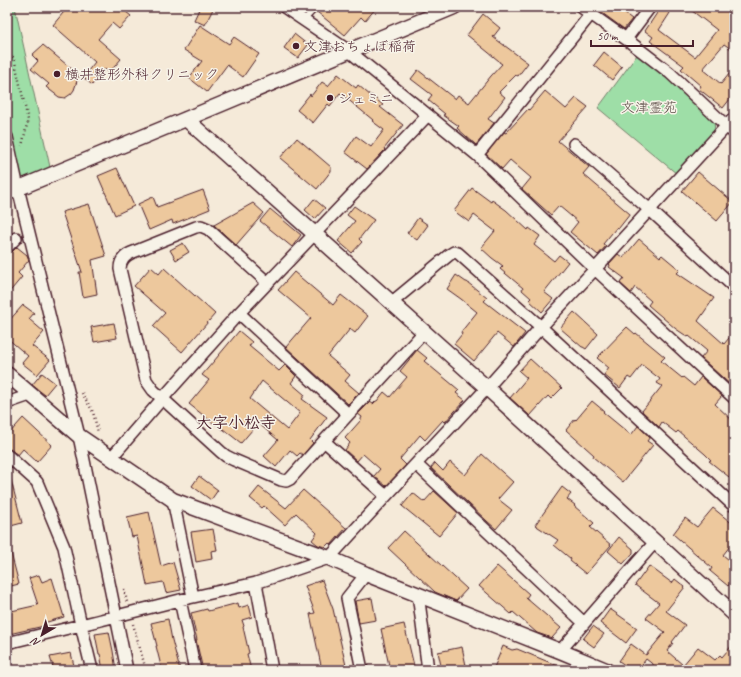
<svg xmlns="http://www.w3.org/2000/svg" width="741" height="677" font-family="Caveat,'Klee One',sans-serif">
<style>
.green{fill:#9edea7;stroke:#747e69}
.building{fill:#edc89d;stroke:#4a1f2b;fill-rule:evenodd}
.lines{fill:none;stroke-linecap:round;stroke-linejoin:round}
.service-casing{stroke:#4a1f2b;stroke-width:8}
.minor-casing{stroke:#4a1f2b;stroke-width:14}
.tertiary-casing{stroke:#4a1f2b;stroke-width:17}
.path{stroke:#4a1f2b;stroke-width:2.5;stroke-dasharray:1 3;stroke-linecap:butt}
.service{stroke:#f7f3e8;stroke-width:5.5}
.minor{stroke:#f7f3e8;stroke-width:11}
.tertiary{stroke:#f7f3e8;stroke-width:14}
.poi-dot{fill:#4a1f2b;stroke:#f7f3e8;stroke-width:1.5}
.labels{text-anchor:middle;dominant-baseline:central;stroke-width:3;stroke-linejoin:round;paint-order:stroke}
.poi-label{font-size:14px;fill:#4a1f2b;stroke:#f7f3e8;text-anchor:start}
.park-label{font-size:14px;fill:#5f4f4a;stroke:#f7f3e8}
.quarter-label{font-size:16px;font-weight:bold;fill:#4a1f2b;stroke:#f7f3e8}
</style>
<rect width="100%" height="100%" fill="#f5ead9"/>
<filter id="ink" filterUnits="userSpaceOnUse"><feTurbulence type="fractalNoise" baseFrequency=".025" numOctaves="2"/><feDisplacementMap in="SourceGraphic" scale="8" xChannelSelector="R" yChannelSelector="G"/><feConvolveMatrix kernelMatrix="1 2 1 2 8 2 1 2 1" color-interpolation-filters="sRGB"/></filter>
<g filter="url(#ink)">
<path class="green" d="M7,7H15L50,167L13,183L7,159Z
M637,55L674,84L714,120L715,133L677,174L598,108Z"/>
<path class="building" d="M68,7H120L131,16L119,29L112,23L98,39L121,59L109,73L105,69L92,85L83,77L95,62L53,25Z
M200,7H214L205,25L194,20Z
M320,7H377L365,21L361,17L345,35L317,12Z
M594,7H616L632,19L624,29Z
M661,7L670,13L659,30L695,57L717,30L687,7H725L734,14V51L724,44L703,69L721,84L734,68V94L723,108L699,89L701,86L681,69L684,66L650,41L653,37L645,31Z
M483,14L500,28L493,37L528,63L518,76L516,75L499,92L505,97L488,119L494,123L476,145L457,128L459,126L443,115L445,114L428,100L432,95L411,79L418,70L455,99L458,95L469,103L491,76L502,64L499,62V61L467,35Z
M200,25L229,44L234,37L259,54L243,77L227,65L207,92L189,78L202,61L184,50Z
M294,34L308,45L298,58L284,48Z
M43,45L79,75L74,90L71,94L65,98L59,97L46,87L49,84L31,69L38,61L32,55Z
M604,52L622,67L612,80L594,65Z
M338,74L356,88L358,85L371,96V95L383,105L380,107L403,125L384,149L385,150L383,152L367,169L345,152L356,136L371,147L384,130L372,121L373,120L340,93L330,106L328,104L313,123L297,110L310,94L311,96L322,82L328,86Z
M545,91L566,109L576,98L588,107L558,141L589,167L583,174L630,214L619,228L617,227L603,244L606,246L598,255L570,232L578,222L559,206L551,215L522,189L531,178L510,160L502,169L486,154L504,132L506,133L528,109L529,110Z
M297,138L331,167V171L317,189L280,158Z
M117,168L134,206L115,215L98,176Z
M698,172L733,202L717,221L682,191Z
M472,188L491,202L492,200L506,210L528,230L529,228L540,236L534,245L554,261L559,255L568,262L544,292L553,299L542,312L529,300L531,298L522,290L523,288L500,269L503,266L492,258L481,248L495,231L474,215L469,222L454,211Z
M203,190L210,209L173,224L172,220L149,230L138,204L153,197L157,207Z
M314,199L325,208L315,219L305,210Z
M253,203L264,213L236,245L214,225Z
M89,204L106,256L92,260L97,294L83,297L79,272H82L62,212Z
M354,206L374,220L359,239L362,242L352,253L338,241L355,221L347,215Z
M270,209L301,235L292,247L260,221Z
M418,218L428,225L417,240L407,233Z
M639,239L660,257L662,255L680,270L677,273L714,298L698,321L724,344L734,332V388L701,358L707,351L689,336L688,337L676,329L648,305L651,301L635,287L631,293L620,283L624,278L609,267L610,265L609,264L618,254L623,258Z
M183,243L189,252L176,260L170,250Z
M17,247L27,255L29,260L18,273L22,277L7,295V254L12,252Z
M151,267L159,274L164,268L215,314L182,352L153,326L165,313L134,286Z
M294,272L333,305L341,295L368,316L355,333L350,329L328,356L350,375L345,381L359,393L348,404L286,347L311,318L278,290Z
M456,275L466,282H467L487,298L484,301L525,333L514,347L497,333L474,361L454,344L462,334L461,332L477,312L461,299L447,289Z
M23,305L34,313L29,319L44,332L32,346L50,360L37,375L22,363L28,356L7,338V323Z
M574,312L598,334L586,349L583,347H582L560,328Z
M114,323L117,338L94,342L91,327Z
M627,327L635,334L636,333L665,357L661,361L682,378L683,377L694,386L701,377L722,396L715,404L734,422V481L709,461L711,460L705,454L678,431L676,433L662,422L659,427L642,411L662,386L657,383L660,379L642,365L631,379L628,377L620,388L604,375L609,368L597,358Z
M239,331L252,342L249,346L279,371L285,365L296,376L291,383L305,395L302,399L327,417L310,440L313,443L303,455L300,453L297,456L290,450L276,467L264,456L278,440L258,423L241,443L223,429V430L213,422V423L189,404L209,380L202,375L214,361ZM262,381L300,413L287,430L250,399Z
M417,350L427,358L424,361L459,390L456,393L465,400L445,422L443,420L425,440L420,435L400,459L406,465L386,486L374,476L380,469L363,454L357,461L345,450L350,443L345,438L361,420V419L362,417L358,414L370,402L373,404L376,401H377L384,392L390,397L407,377L400,371Z
M530,359L562,388L551,399L548,396L530,416L510,398L527,378L519,371Z
M42,373L55,383L45,395L32,385Z
M592,401L604,411L603,412L631,435L638,426L650,437L647,441L653,445L623,482L593,457L594,455L566,430L575,419L576,420Z
M23,418L52,445L37,462L23,449L18,455L11,450L7,448V436Z
M482,454L513,482L498,499L512,510L496,529L487,521L431,468L435,463L443,471L450,462L465,475Z
M199,476L218,490L211,500L192,486Z
M11,480L22,523L7,527V481Z
M259,487L286,508L303,490L346,528L331,545L329,543L325,547L318,545L312,540L317,533L296,513L285,525L264,506L262,508L250,498Z
M562,487L571,494L567,499L575,505L574,506L594,523L590,527L611,545L586,574L570,561L571,559L554,545L558,540L535,525Z
M434,491L458,513L439,536L402,506L413,493L424,502Z
M713,508L734,525V541L723,555L734,564V579L728,586L710,571L712,568L673,534L685,518L697,527Z
M149,512L161,566L173,562L181,590L166,593L163,582L147,585L137,536L132,537L127,517Z
M213,529L217,550L211,551L212,559L196,562L191,532Z
M404,531L467,589L456,601L435,592L388,548Z
M619,537L633,549V553L623,564L608,551Z
M11,553L19,584L7,587V554Z
M497,566L529,594L526,598L561,628L552,638L537,633L513,612L511,614L479,586Z
M649,566L672,583L675,579L685,587L666,611L685,625L672,642L673,643L667,651L683,665L698,647L715,660L720,655L722,657L734,643V665L730,670H660L646,659L638,670H632L619,661L631,644L646,655L665,632L646,618L659,603L635,585Z
M39,575L42,582L52,578L64,617L44,623V626L9,634L7,628V612L38,605L29,578Z
M322,580L333,609L347,670H322L310,614L315,613L305,586Z
M372,598L376,620L359,623L355,601Z
M238,603L239,608L249,605L252,617L242,620L244,626L243,627L249,653L247,654L251,670H203L196,640H197L191,613L207,609L208,611Z
M610,609L637,628L626,643L600,623Z
M168,619L172,640L180,670H162L156,646H157L151,623Z
M404,624L415,670H390L381,629Z
M593,626L604,634L594,647L583,639Z
M109,632L113,651L116,670H103L100,654H99L95,634Z
M503,646L512,650L517,649L568,670H493Z
M462,647L467,670H442L438,652Z
M71,653L75,670H54L50,657Z"/>
<g class="lines">
<defs>
<path id="service" d="M304,20L316,7"/>
<path id="minor" d="M284,7L349,51L477,155L595,269L734,398
M581,7L626,39L650,7
M626,39L670,73L734,133
M7,137L18,188L79,436L127,670
M574,144L650,210L734,287
M477,155L591,14
M7,247L16,238
M268,283L208,229L201,226L196,227L131,253C124,256 120,261 120,269L146,380L153,390L221,452L226,456L234,460L281,480L286,481L290,479L324,441L386,496
M391,303L449,255L454,252L458,253L541,327L734,506
M239,313L348,414
M7,403L30,395
M324,441L424,332
M7,455L37,482L64,547L81,625L92,670
M111,458L162,399L239,313L428,115
M416,464L584,623
M173,500L193,597
M256,583L272,670
M418,594L428,670
M180,600L195,670
M7,643L81,625L180,600L256,583L329,558L386,496L487,388L541,327L595,269L734,118
M560,651L655,542
M362,670L347,598L366,574"/>
<path id="tertiary" d="M186,119L487,388L734,614
M7,193L186,119L454,7
M7,374L79,436L173,500L329,558L366,574L560,651L606,670"/>
</defs>
<use href="#service" class="service-casing"/>
<use href="#minor" class="minor-casing"/>
<use href="#tertiary" class="tertiary-casing"/>
<path class="path" d="M7,51L14,58L28,120L22,146
M82,393L93,412L98,432
M124,589L127,602
M133,624L146,670"/>
<use href="#service" class="service"/>
<use href="#minor" class="minor"/>
<use href="#tertiary" class="tertiary"/>
</g>
</g>
<g class="poi-dot">
<circle cx="296" cy="46" r="4"/>
<circle cx="57" cy="74" r="4"/>
<circle cx="330" cy="98" r="4"/>
</g>
<g class="labels">
<g class="poi-label">
<text x="304" y="46">文津おちょぼ稲荷</text>
<text x="65" y="74">横井整形外科クリニック</text>
<text x="338" y="98">ジェミニ</text>
</g>
<g class="park-label">
<text x="649" y="107">文津霊苑</text>
</g>
<g class="quarter-label">
<text x="236" y="423">大字小松寺</text>
</g>
</g>
<rect width="741" height="677" fill="none" stroke="#f7f3e8" stroke-width="24"/>
<rect x="12" y="12" width="717" height="653" fill="none" stroke="#4a1f2b" stroke-width="1.5" filter="url(#ink)"/>
<g transform="translate(42 635) rotate(218)" stroke="#f7f3e8" stroke-width="3" paint-order="stroke">
<path d="M0-3L7 15L0 10L-7 15Z" fill="#4a1f2b"/>
<text y="-6" font-size="11" font-weight="bold" text-anchor="middle" fill="#4a1f2b">N</text>
</g>
<path d="M591 40v6h102v-6" fill="none" stroke="#4a1f2b" stroke-width="2"/>
<text x="597" y="40" font-size="12" fill="#4a1f2b" stroke="#f7f3e8" stroke-width="3" paint-order="stroke">50 m</text>
</svg>
